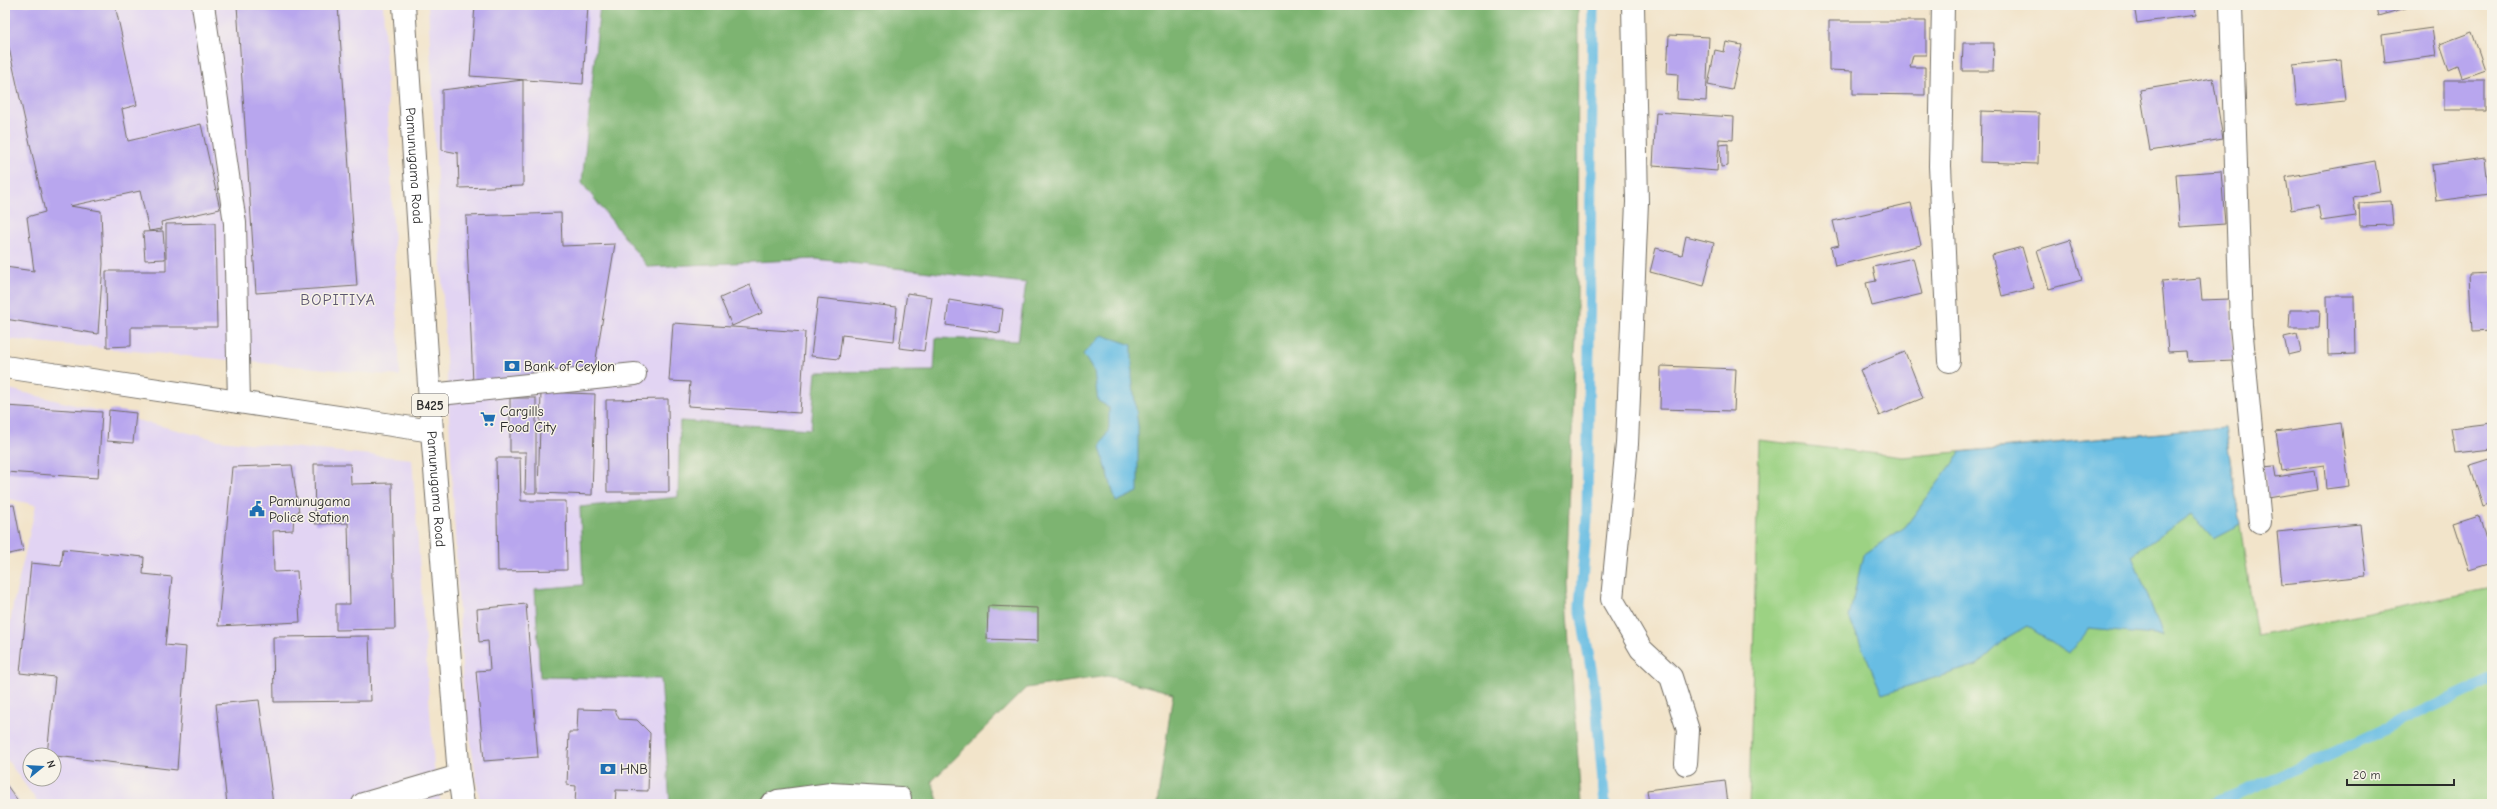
<svg xmlns="http://www.w3.org/2000/svg" width="2497" height="809" font-family="'Comic Neue',sans-serif">
<style>
.built{fill:#e2d4f3;fill-rule:evenodd}
.green{fill:#9cd283;stroke:#647e57}
.forest{fill:#7db471;stroke:#54704e}
.water{fill:#67bde3;stroke:#497487}
.lines{fill:none;stroke-linecap:round;stroke-linejoin:round}
.stream{stroke:#67bde3;stroke-width:11}
.building{fill:#b8a6ee}
.minor-casing{stroke:#716c63;stroke-width:24}
.major-casing{stroke:#716c63;stroke-width:24}
.minor{stroke:#fff;stroke-width:22}
.major{stroke:#fff;stroke-width:22}
.labels{text-anchor:middle;dominant-baseline:central;stroke-width:3;stroke-linejoin:round;paint-order:stroke}
.shield{fill:#f7f3e8;stroke:#686764;stroke-width:1}
.shield-label{font-size:13px;font-weight:bold;fill:#2b2b2b}
.street-label{font-size:14px;fill:#2b2b2b;stroke:#f7f3e8}
.poi-label{font-size:14px;fill:#2b2b2b;stroke:#f7f3e8;text-anchor:start}
.quarter-label{font-size:16px;letter-spacing:1px;fill:#5c566f;stroke:#f7f3e8}
</style>
<rect width="100%" height="100%" fill="#f7f3e8"/>
<filter id="ink" filterUnits="userSpaceOnUse"><feTurbulence type="fractalNoise" baseFrequency=".025" numOctaves="2"/><feDisplacementMap in="SourceGraphic" scale="8" xChannelSelector="R" yChannelSelector="G"/><feConvolveMatrix kernelMatrix="1 2 1 2 8 2 1 2 1" color-interpolation-filters="sRGB"/></filter>
<filter id="wash" filterUnits="userSpaceOnUse"><feTurbulence type="fractalNoise" baseFrequency=".012" numOctaves="4" result="noise"/><feDisplacementMap in="SourceGraphic" scale="16" xChannelSelector="R" yChannelSelector="G"/><feGaussianBlur stdDeviation="0.9" result="paint"/><feColorMatrix in="noise" values="0 0 0 0 0 0 0 0 0 0 0 0 0 0 0 0 0 1.4 0 .05"/><feComposite in="paint" operator="in"/></filter>
<g filter="url(#wash)">
<rect width="100%" height="100%" fill="#f2e4ca"/>
<path class="built" d="M5,5H383L400,376L5,339V137H11L5,114Z
M428,5H600L582,183L648,267L816,259L1026,282L1018,341L936,338L934,371L816,372L811,429L680,421L678,497L580,507L583,585L535,589L540,677L661,678L670,804H480L463,689Z
M5,388L218,440L412,459L434,767L441,804H39L5,757V659L13,605L36,505L5,498ZM30,755H54V779H30Z"/>
<path class="green" d="M2225,427L2257,636L2492,588V804H1749L1759,440L1903,457Z"/>
<path class="forest" d="M600,5H1578L1577,310L1566,584L1581,804H1157L1173,693L1107,676L1026,688L932,781L939,804H670L661,679L540,677L535,589L583,585L580,507L678,497L680,421L811,429L816,372L934,371L936,338L1018,341L1026,283L816,259L648,267L582,183Z"/>
<path class="water" d="M1102,335L1132,345V377L1138,426V492L1116,502L1100,447L1109,429V407L1098,401L1094,372L1083,354Z
M2225,427L2240,525L2213,539L2191,514L2132,555L2163,636L2089,629L2069,654L2027,626L2008,637L1977,665L1882,694L1849,617L1863,555L1905,527L1961,452Z"/>
<g class="lines">
<path class="stream" d="M1593,5L1587,518L1580,606L1595,691L1605,804
M2213,804L2325,757L2492,679"/>
</g>
<g id="blocks">
<path class="building" d="M5,5H115L137,105L122,109L128,141L201,124L220,209L161,222L162,229L149,231L140,191L70,206L101,211L103,264L98,334L5,319V267L34,271L27,217L45,212L5,30Z
M237,5H338L357,286L256,293Z
M475,5H588L583,84L470,76Z
M2134,5H2195L2196,15L2137,23Z
M2375,5H2416L2378,16Z
M1829,21H1926V55H1913L1910,67H1925V95L1853,94V71L1829,70Z
M2432,28L2436,56L2385,63L2382,35Z
M2472,32L2485,70L2462,78L2458,66L2449,70L2440,44Z
M1669,35L1709,37L1706,101L1677,99L1678,74L1667,73Z
M1726,42L1742,45L1732,90L1708,85L1715,50L1724,52Z
M1963,43H1994L1993,71H1962Z
M2341,60L2345,101L2297,106L2293,65Z
M2213,78L2223,139L2150,151L2140,90Z
M523,80V186L459,188L458,153L442,150V90Z
M2444,80H2485V110H2444Z
M1981,111L2039,113L2038,164L1980,162Z
M1656,112L1734,117L1733,140L1719,139L1717,171L1653,166Z
M1728,144V166L1721,167L1720,145Z
M2485,158L2489,194L2436,201L2432,165Z
M2375,161L2380,192L2353,197L2356,216L2321,221L2318,205L2291,210L2286,177Z
M2221,171L2225,224L2180,227L2176,174Z
M2391,201L2393,225L2360,226L2359,203Z
M1911,203L1921,245L1835,266L1831,247L1839,245L1833,221Z
M561,213L562,246L615,244L594,371L473,384L466,216Z
M5,217H6L7,244H5Z
M215,223L217,327H131V346L107,347L106,271H166V224Z
M163,231L165,259L145,260L143,232Z
M1686,236L1714,243L1704,286L1650,272L1656,248L1682,255Z
M2070,240L2082,280L2049,289L2037,250Z
M2022,247L2034,288L2002,296L1992,255Z
M1913,258L1922,294L1872,306L1866,283L1876,281L1873,267Z
M2492,273V331L2472,332L2469,274Z
M2200,278L2202,300L2230,299L2234,360L2187,362L2186,351L2168,352L2162,281Z
M750,285L762,313L732,326L720,298Z
M907,293L932,297L924,351L899,348Z
M2327,296H2354L2355,354L2328,355Z
M818,298L897,307L894,341L842,335L839,359L811,356Z
M949,300L1003,309L1000,333L946,325Z
M2290,310H2320L2319,328H2289Z
M673,323L805,332L800,413L688,406L690,382L669,381Z
M2297,334L2301,352L2288,355L2284,337Z
M1905,352L1923,398L1879,416L1860,370Z
M1661,366L1736,369L1734,411L1660,409Z
M541,392L595,394L592,495L538,493Z
M510,398H536V493H525L526,452H510Z
M668,399L669,492H607L606,400Z
M5,406L102,412L98,478L5,472Z
M109,410L136,413L133,443L107,441Z
M2341,423L2349,486L2326,489L2324,465L2282,471L2276,432Z
M2492,423V449L2455,453L2451,428Z
M496,458H520L521,501H566L567,570L498,571Z
M2492,458V503L2483,506L2470,465Z
M314,464H350L351,484L392,483L395,629L336,630V604H350L348,523L315,524Z
M292,465L299,512L294,513L293,530L273,531L274,572L297,571L300,622L218,626L232,467Z
M2274,466L2276,477L2315,471L2318,490L2268,498L2263,467Z
M14,505L23,551L5,555V506Z
M2479,515L2492,563L2469,570L2454,523Z
M2360,524L2366,576L2282,585L2277,532Z
M63,549L144,557L143,574L172,577L165,645L186,647L177,770L47,755L55,677L20,673L31,563L61,566Z
M526,604L538,757L484,761L476,671L490,670L488,641L479,642L477,609Z
M988,606L1038,608V641L987,639Z
M369,636L371,701L274,702L273,637Z
M259,700L273,804H227L216,704Z
M578,709L615,710L619,719L637,720L650,733L648,791L616,790L615,804H575L576,786L567,785L569,732H577Z
M1725,780L1728,804H1649L1647,790Z
M5,783L19,802L16,804H5Z"/>
</g>
</g>
<g filter="url(#ink)">
<use href="#blocks" fill-opacity="0" stroke="#716c63" stroke-width="1"/>
<g class="lines">
<defs>
<path id="minor" d="M203,5L235,223L239,402
M1633,5L1637,202L1627,444L1612,599L1641,649L1671,677L1688,730L1686,764
M1943,5L1940,166L1949,361
M2231,5L2241,326L2260,522
M430,395L635,374
M363,804L459,776
M771,804L778,801L831,794L900,798"/>
<g id="major">
<path id="s1" d="M404,5L432,431L459,776L463,804"/>
<path d="M5,367L432,431"/>
</g>
</defs>
<use href="#minor" class="minor-casing"/>
<use href="#major" class="major-casing"/>
<use href="#minor" class="minor"/>
<use href="#major" class="major"/>
</g>
</g>
<defs>
<symbol id="bank-bare" viewBox="-9 -9 18 18"><path d="M-6-4H6V4H-6ZM0-2.3a2.3 2.3 0 1 0 0 4.6a2.3 2.3 0 1 0 0-4.6Z" fill="#1f6fb2" stroke="#f7f3e8" stroke-width="2.5" paint-order="stroke"/></symbol>
<symbol id="supermarket-bare" viewBox="-9 -9 18 18"><path d="M-6-5.5h2.5l.6 2H6L4.5 2H-2.5L-4.4-4H-6ZM-1.5 3.2a1.3 1.3 0 1 0 .1 0ZM3 3.2a1.3 1.3 0 1 0 .1 0Z" fill="#1f6fb2" stroke="#f7f3e8" stroke-width="2.5" paint-order="stroke"/></symbol>
<symbol id="civic-bare" viewBox="-9 -9 18 18"><path d="M-.6-6.5H3V-4.5H.6V-3L4-1V1h2V6H-6V1h2V-1L-.6-3ZM-1.2 2.5V6h2.4V2.5Z" fill="#1f6fb2" stroke="#f7f3e8" stroke-width="2.5" paint-order="stroke"/></symbol>
</defs>
<g fill-rule="evenodd">
<use href="#bank-bare" x="501" y="355" width="22" height="22"/>
<use href="#supermarket-bare" x="477" y="408" width="22" height="22"/>
<use href="#civic-bare" x="246" y="498" width="22" height="22"/>
<use href="#bank-bare" x="597" y="758" width="22" height="22"/>
</g>
<g class="labels">
<rect class="shield" x="412" y="394" width="36" height="22" rx="3"/>
<g class="shield-label">
<text x="430" y="405">B425</text>
</g>
<g class="street-label">
<text stroke="none"><textPath href="#s1" startOffset="161">Pamunugama Road</textPath></text>
<text stroke="none"><textPath href="#s1" startOffset="485">Pamunugama Road</textPath></text>
</g>
<g class="poi-label">
<text x="524" y="366">Bank of Ceylon</text>
<text x="500" y="411">Cargills<tspan x="500" dy="16">Food City</tspan></text>
<text x="269" y="501">Pamunugama<tspan x="269" dy="16">Police Station</tspan></text>
<text x="620" y="769">HNB</text>
</g>
<g class="quarter-label">
<text x="338" y="300">BOPITIYA</text>
</g>
</g>
<rect width="2497" height="809" fill="none" stroke="#f7f3e8" stroke-width="20"/>
<g transform="translate(42 767) rotate(72)"><circle r="19" fill="#f7f3e8" stroke="#a5a39c"/>
<path d="M0-3L7 15L0 10L-7 15Z" fill="#1f6fb2"/>
<text y="-6" font-size="11" font-weight="bold" text-anchor="middle" fill="#2b2b2b">N</text>
</g>
<path d="M2347 779v6h107v-6" fill="none" stroke="#2b2b2b" stroke-width="2"/>
<text x="2353" y="779" font-size="12" fill="#2b2b2b" stroke="#f7f3e8" stroke-width="3" paint-order="stroke">20 m</text>
</svg>
